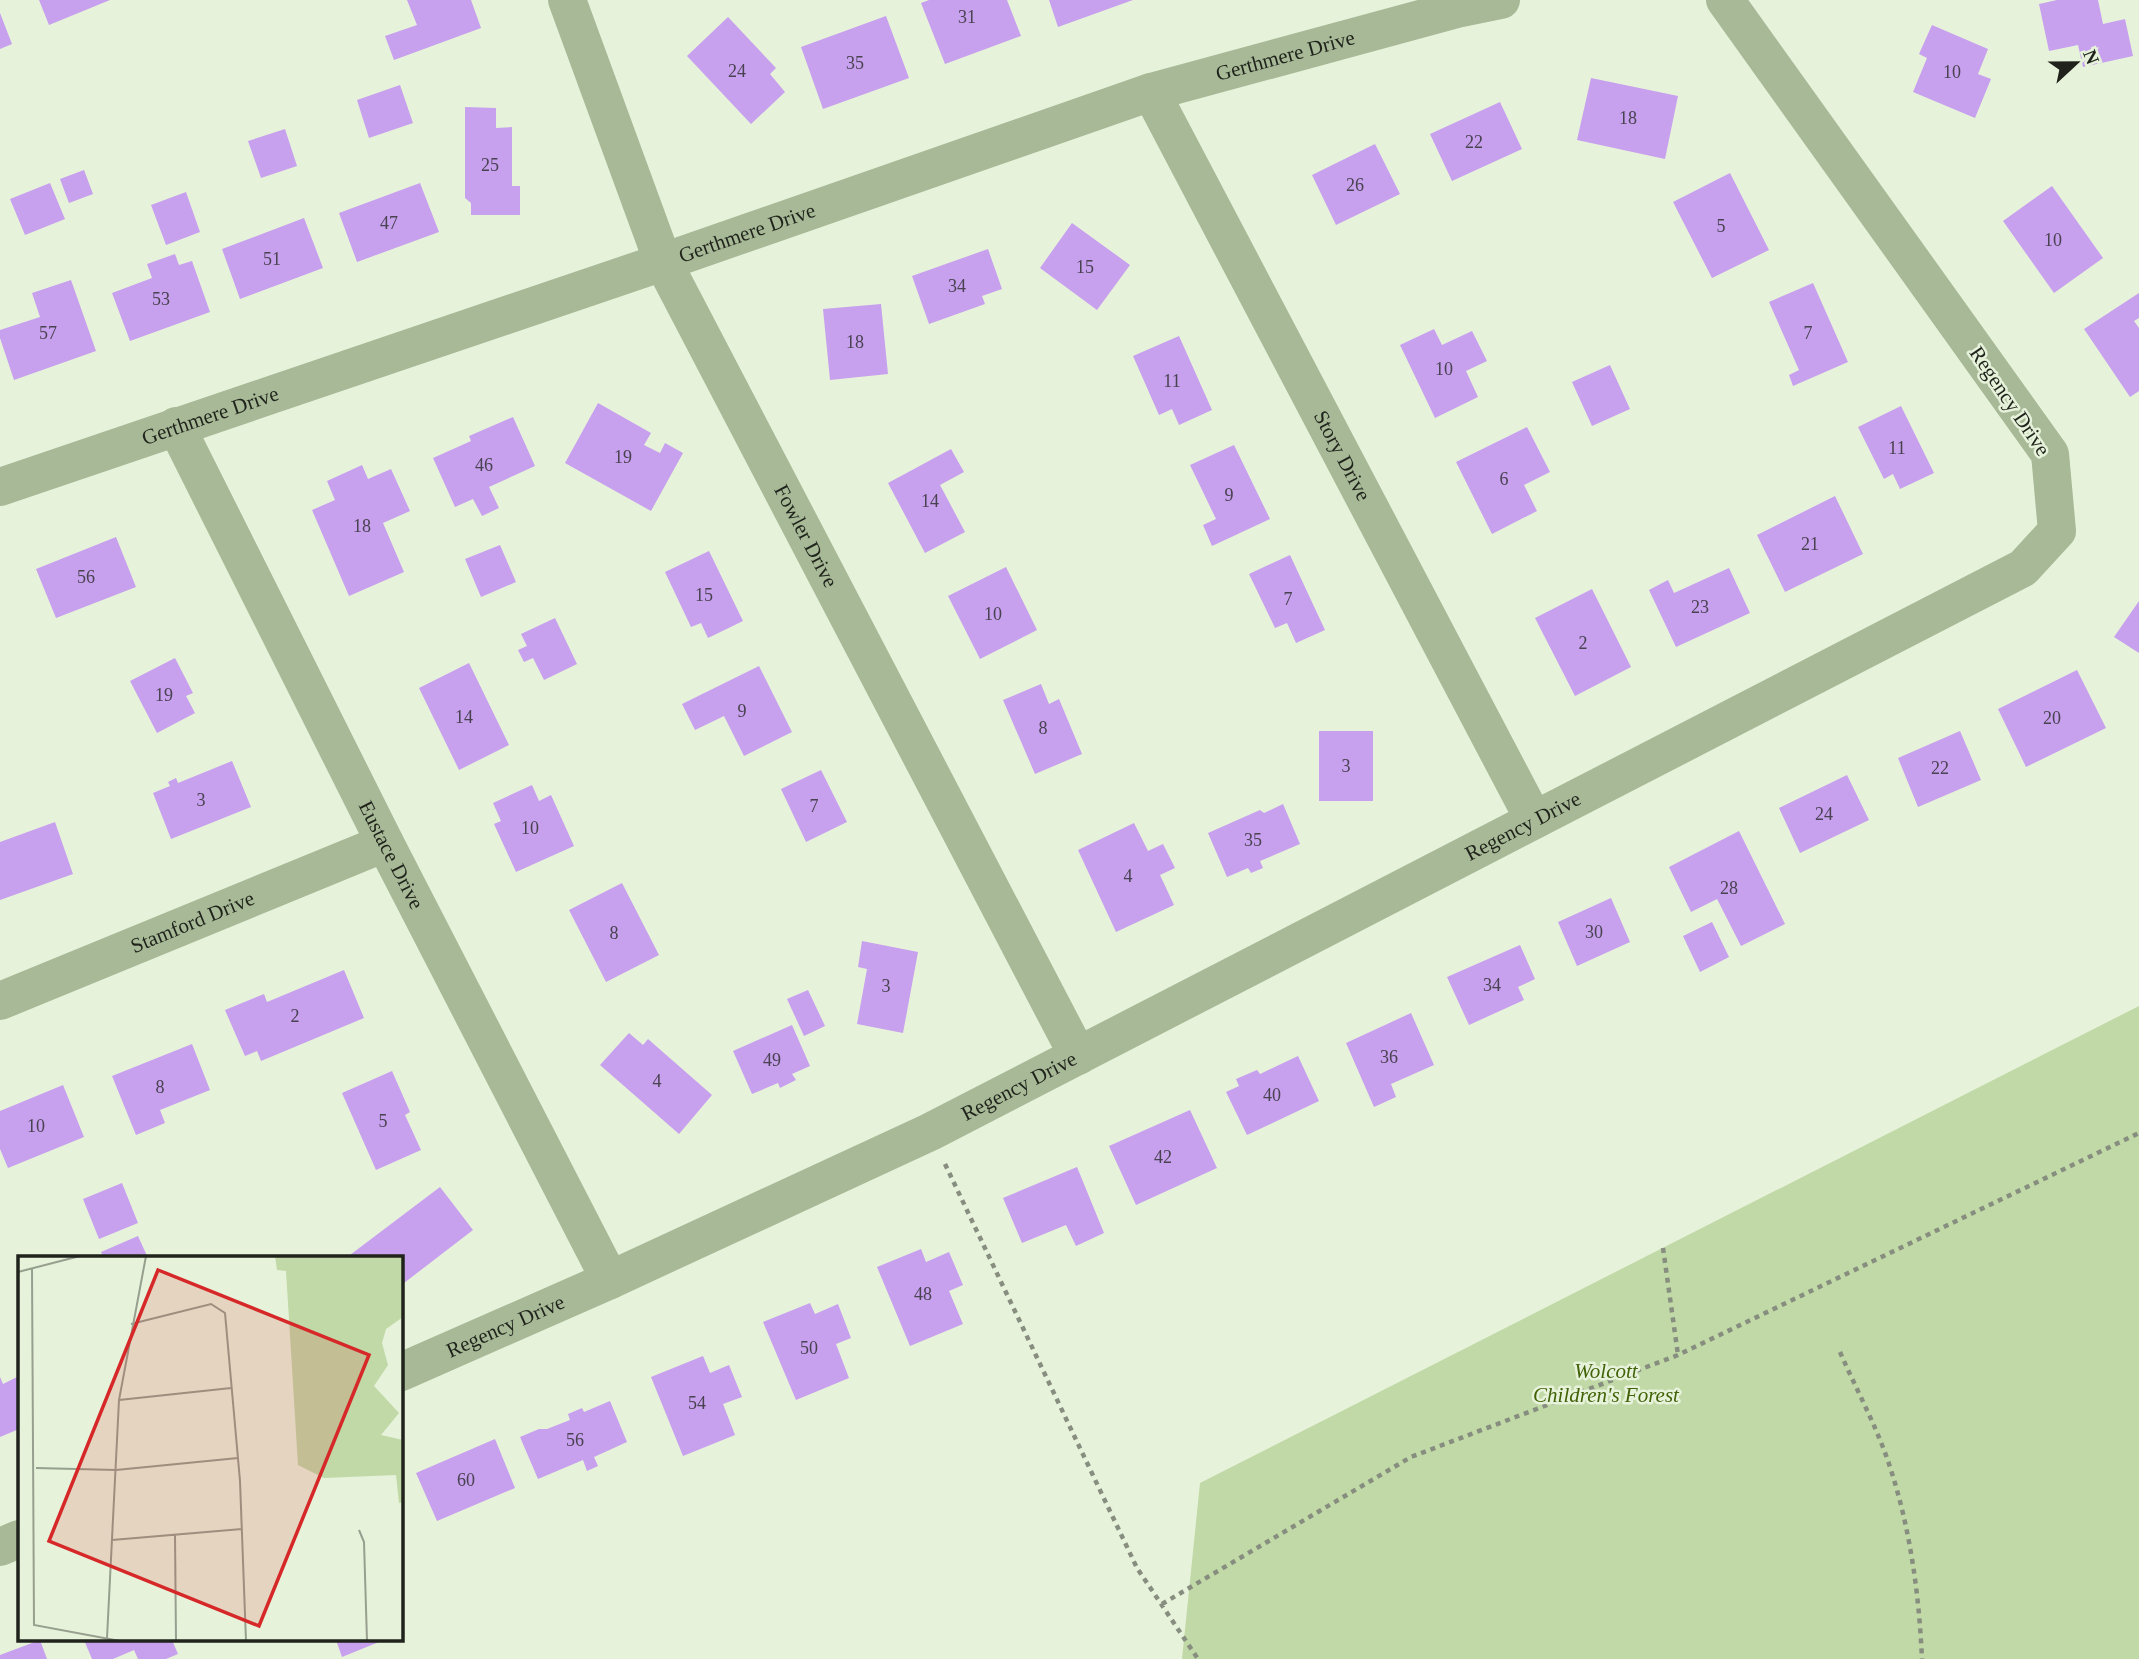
<svg xmlns="http://www.w3.org/2000/svg" width="2139" height="1659" font-family="'Times New Roman',serif">
<style>
.green{fill:#c0d9a6}
.building{fill:#c7a0ee}
.lines{fill:none;stroke-linecap:round;stroke-linejoin:round}
.path{stroke:#878e7f;stroke-width:4.5;stroke-dasharray:5 5;stroke-linecap:butt}
.street{stroke:#a7b996;stroke-width:38}
.labels{text-anchor:middle;dominant-baseline:central;stroke-width:5;stroke-linejoin:round;paint-order:stroke}
.number-label{font-size:18px;fill:#494250}
.street-label{font-size:21px;fill:#1f231b;stroke:#e7f2db}
.park-label{font-size:21px;font-style:italic;fill:#416207;stroke:#e7f2db}
.inset-road{fill:none;stroke:#979f8e;stroke-width:2}
.view{fill:#d62828;fill-opacity:0.15;stroke:#d62828;stroke-width:3.5}
.inset-edge{fill:none;stroke:#1f231b;stroke-width:3.5}
</style>
<rect width="100%" height="100%" fill="#e7f2db"/>
<path class="green" d="M2139,1006V1659H1182L1200,1483Z"/>
<path class="building" d="M39,0H110L49,25Z
M407,0H471L481,28L394,60L385,36L417,25Z
M929,0H1007L1021,36L945,64L921,3Z
M1049,0H1133L1058,27Z
M2057,0H2098L2103,24L2125,19L2133,56L2083,67L2078,45L2049,51L2039,4Z
M0,13L12,44L0,49Z
M886,16L909,78L823,109L801,47Z
M728,17L776,68L770,74L785,92L751,124L687,56Z
M1932,25L1988,49L1978,74L1991,79L1975,118L1913,92L1927,58L1919,54Z
M1591,78L1678,96L1665,159L1577,140Z
M400,85L413,123L369,138L357,100Z
M1500,102L1522,149L1452,181L1430,134Z
M465,107L496,108V128L512,127V186H520V215H471V203L465,198Z
M285,129L297,166L261,178L248,141Z
M1375,144L1400,194L1336,225L1312,175Z
M84,170L93,194L69,203L60,179Z
M1730,173L1769,250L1712,278L1673,202Z
M50,183L65,219L25,235L10,199Z
M420,183L439,232L357,262L339,213Z
M2052,186L2103,258L2054,293L2003,221Z
M186,192L200,232L166,245L151,205Z
M304,218L323,268L240,299L222,249Z
M1072,223L1130,265L1097,310L1040,268Z
M988,249L1002,289L982,296L985,304L929,324L912,276Z
M175,254L179,265L192,261L210,312L130,341L112,293L152,278L147,264Z
M71,280L96,351L14,380L0,338V330L40,317L32,293Z
M1813,283L1848,362L1793,386L1789,375L1799,370L1769,302Z
M2139,293V318L2134,321L2139,328V391L2130,397L2084,329Z
M881,304L888,374L830,380L823,309Z
M1434,329L1442,345L1472,331L1487,361L1466,371L1478,397L1435,418L1400,345Z
M1179,336L1212,410L1179,425L1172,409L1159,415L1133,356Z
M1610,365L1630,409L1592,426L1572,382Z
M598,403L651,433L644,445L660,453L665,443L683,453L651,511L565,463Z
M1901,406L1934,473L1900,489L1893,474L1884,479L1858,427Z
M513,417L535,466L489,487L499,508L482,516L473,499L455,507L433,458L471,441L469,436Z
M1527,427L1550,472L1524,485L1537,511L1492,534L1456,462Z
M1234,445L1270,519L1212,546L1203,525L1216,519L1190,465Z
M951,449L964,472L940,485L965,532L925,553L888,483Z
M362,465L368,479L391,469L410,511L383,523L404,572L349,596L312,510L335,500L327,481Z
M1835,496L1863,554L1785,592L1757,535Z
M116,537L136,587L56,618L36,569Z
M500,545L516,582L481,597L465,559Z
M709,551L743,621L708,638L701,623L691,627L665,572Z
M1290,555L1325,630L1296,643L1287,623L1275,628L1249,574Z
M1006,567L1037,630L980,659L948,596Z
M1729,568L1750,613L1676,647L1649,590L1668,580L1674,593Z
M1592,589L1631,667L1575,696L1535,618Z
M2139,601V653L2114,637Z
M555,618L577,664L544,680L533,658L524,662L518,650L527,646L521,634Z
M175,658L193,693L186,696L195,713L157,733L130,681Z
M469,663L509,745L459,770L419,688Z
M759,666L792,732L744,756L724,716L695,730L682,704Z
M2077,670L2106,728L2026,767L1998,709Z
M1041,684L1049,704L1059,699L1082,754L1035,774L1003,700Z
M1319,731H1373V801H1319Z
M1960,731L1981,780L1918,807L1898,758Z
M232,761L251,807L171,839L153,793L170,786L168,782L176,778L178,783Z
M821,770L847,822L806,842L781,789Z
M1847,775L1869,820L1800,853L1779,808Z
M532,785L539,801L551,795L574,846L516,872L494,824L501,821L493,803Z
M1283,804L1300,844L1260,861L1263,868L1251,873L1248,868L1227,877L1208,833L1260,810L1264,813Z
M55,822L73,874L0,900V842Z
M1134,823L1148,851L1163,844L1175,868L1160,875L1174,905L1116,932L1078,850Z
M1739,831L1785,924L1741,946L1717,899L1691,912L1669,867Z
M622,883L659,955L606,982L569,910Z
M1611,898L1630,942L1577,966L1558,922Z
M1712,922L1729,957L1700,972L1683,936Z
M862,941L918,952L903,1033L857,1024L867,969L858,967Z
M1520,945L1535,979L1518,987L1524,1000L1469,1025L1447,977Z
M344,970L364,1018L261,1061L257,1051L245,1056L225,1010L264,994L267,1002Z
M808,990L825,1026L804,1036L787,999Z
M1411,1013L1434,1065L1391,1084L1396,1097L1374,1107L1346,1043Z
M792,1025L810,1066L792,1074L796,1080L780,1088L778,1083L752,1094L733,1051Z
M629,1033L643,1045L648,1039L712,1095L679,1134L600,1065Z
M192,1044L210,1090L160,1110L165,1123L136,1135L112,1076Z
M1298,1056L1319,1101L1247,1135L1226,1092L1239,1086L1236,1079L1257,1070L1260,1074Z
M392,1071L410,1112L405,1115L421,1150L376,1170L342,1093Z
M63,1085L84,1137L8,1168L0,1149V1111Z
M1190,1110L1217,1168L1136,1205L1109,1146Z
M1077,1167L1104,1233L1076,1246L1066,1225L1022,1243L1003,1198Z
M122,1183L138,1223L99,1239L83,1199Z
M440,1187L473,1230L404,1283L401,1279V1258H346Z
M138,1236L148,1258H104L101,1252Z
M921,1249L926,1262L949,1252L963,1285L949,1291L963,1324L910,1346L877,1267Z
M810,1303L815,1314L838,1304L851,1338L836,1344L849,1378L796,1400L763,1322Z
M703,1356L710,1373L729,1365L742,1397L723,1404L735,1435L683,1456L651,1377Z
M19,1376V1429L0,1437V1377L3,1384Z
M610,1401L627,1442L594,1457L598,1466L587,1471L583,1460L538,1479L520,1437L539,1429H547L570,1420L568,1414L582,1408L584,1412Z
M495,1439L515,1488L437,1521L416,1473Z
M40,1640L47,1659H0V1655Z
M84,1640H172L178,1654L166,1659H138L134,1650L113,1659H92Z
M336,1640H384L342,1657Z"/>
<g class="lines">
<path class="path" d="M945,1164L1137,1568L1198,1659
M1663,1248L1678,1355
M1840,1352C1856,1389 1876,1425 1889,1464C1910,1527 1919,1593 1922,1659
M1162,1604L1411,1457L1678,1355L2139,1133"/>
<g class="street">
<path id="s1" d="M567,0L663,262L1078,1056"/>
<path id="s2" d="M1151,92L1534,820"/>
<path id="s3" d="M176,426L385,843L610,1280"/>
<path id="s4" d="M0,487L663,262L1151,92L1457,9L1501,0"/>
<path id="s5" d="M0,1001L385,843"/>
<path id="s6" d="M401,1372L610,1280L930,1132L2023,568L2057,531L2050,454L1725,0"/>
<path d="M0,1547L19,1539"/>
</g>
</g>
<g class="labels">
<g class="number-label">
<text x="967" y="17">31</text>
<text x="855" y="63">35</text>
<text x="737" y="71">24</text>
<text x="1952" y="72">10</text>
<text x="1628" y="118">18</text>
<text x="1474" y="142">22</text>
<text x="490" y="165">25</text>
<text x="1355" y="185">26</text>
<text x="389" y="223">47</text>
<text x="1721" y="226">5</text>
<text x="2053" y="240">10</text>
<text x="272" y="259">51</text>
<text x="1085" y="267">15</text>
<text x="957" y="286">34</text>
<text x="161" y="299">53</text>
<text x="48" y="333">57</text>
<text x="1808" y="333">7</text>
<text x="855" y="342">18</text>
<text x="1444" y="369">10</text>
<text x="1172" y="381">11</text>
<text x="1897" y="448">11</text>
<text x="623" y="457">19</text>
<text x="484" y="465">46</text>
<text x="1504" y="479">6</text>
<text x="1229" y="495">9</text>
<text x="930" y="501">14</text>
<text x="362" y="526">18</text>
<text x="1810" y="544">21</text>
<text x="86" y="577">56</text>
<text x="704" y="595">15</text>
<text x="1288" y="599">7</text>
<text x="1700" y="607">23</text>
<text x="993" y="614">10</text>
<text x="1583" y="643">2</text>
<text x="164" y="695">19</text>
<text x="742" y="711">9</text>
<text x="464" y="717">14</text>
<text x="2052" y="718">20</text>
<text x="1043" y="728">8</text>
<text x="1346" y="766">3</text>
<text x="1940" y="768">22</text>
<text x="201" y="800">3</text>
<text x="814" y="806">7</text>
<text x="1824" y="814">24</text>
<text x="530" y="828">10</text>
<text x="1253" y="840">35</text>
<text x="1128" y="876">4</text>
<text x="1729" y="888">28</text>
<text x="1594" y="932">30</text>
<text x="614" y="933">8</text>
<text x="1492" y="985">34</text>
<text x="886" y="986">3</text>
<text x="295" y="1016">2</text>
<text x="1389" y="1057">36</text>
<text x="772" y="1060">49</text>
<text x="657" y="1081">4</text>
<text x="160" y="1087">8</text>
<text x="1272" y="1095">40</text>
<text x="383" y="1121">5</text>
<text x="36" y="1126">10</text>
<text x="1163" y="1157">42</text>
<text x="923" y="1294">48</text>
<text x="809" y="1348">50</text>
<text x="697" y="1403">54</text>
<text x="575" y="1440">56</text>
<text x="466" y="1480">60</text>
</g>
<g class="street-label">
<text stroke="none"><textPath href="#s4" startOffset="1356">Gerthmere Drive</textPath></text>
<text stroke="none"><textPath href="#s4" startOffset="789">Gerthmere Drive</textPath></text>
<text transform="translate(2010 401) rotate(56)">Regency Drive</text>
<text stroke="none"><textPath href="#s4" startOffset="222">Gerthmere Drive</textPath></text>
<text stroke="none"><textPath href="#s2" startOffset="411">Story Drive</textPath></text>
<text stroke="none"><textPath href="#s1" startOffset="588">Fowler Drive</textPath></text>
<text stroke="none"><textPath href="#s6" startOffset="1248">Regency Drive</textPath></text>
<text stroke="none"><textPath href="#s3" startOffset="480">Eustace Drive</textPath></text>
<text stroke="none"><textPath href="#s5" startOffset="208">Stamford Drive</textPath></text>
<text stroke="none"><textPath href="#s6" startOffset="681">Regency Drive</textPath></text>
<text stroke="none"><textPath href="#s6" startOffset="114">Regency Drive</textPath></text>
</g>
<g class="park-label">
<text x="1606" y="1371">Wolcott<tspan x="1606" dy="24">Children's Forest</tspan></text>
</g>
</g>
<g transform="translate(18 1256)">
<rect width="385" height="385" fill="#e7f2db"/>
<path d="M257,0H385V61L368,73L364,87L370,109L356,130L381,157L363,179L385,184V246L381,247L378,219L306,222L280,209L268,15L259,14Z" fill="#c0d9a6"/>
<path class="inset-road" d="M14,13L16,369L102,385M0,16L62,0M113,68L193,48L207,57L222,225L228,385M101,144L213,132M18,212L98,214L220,202M341,274L346,286L349,385M157,279L158,385M94,284L224,273M89,382L101,144L128,0"/>
<path class="view" d="M140,14L351,99L241,370L31,285Z"/>
<rect width="385" height="385" class="inset-edge"/>
</g>
<g transform="translate(2076 63) rotate(68)" stroke="#e7f2db" stroke-width="5" paint-order="stroke">
<path d="M0-5L12 26L0 18L-12 26Z" fill="#1f231b"/>
<text y="-10" font-size="19" font-weight="bold" text-anchor="middle" fill="#1f231b">N</text>
</g>
</svg>
